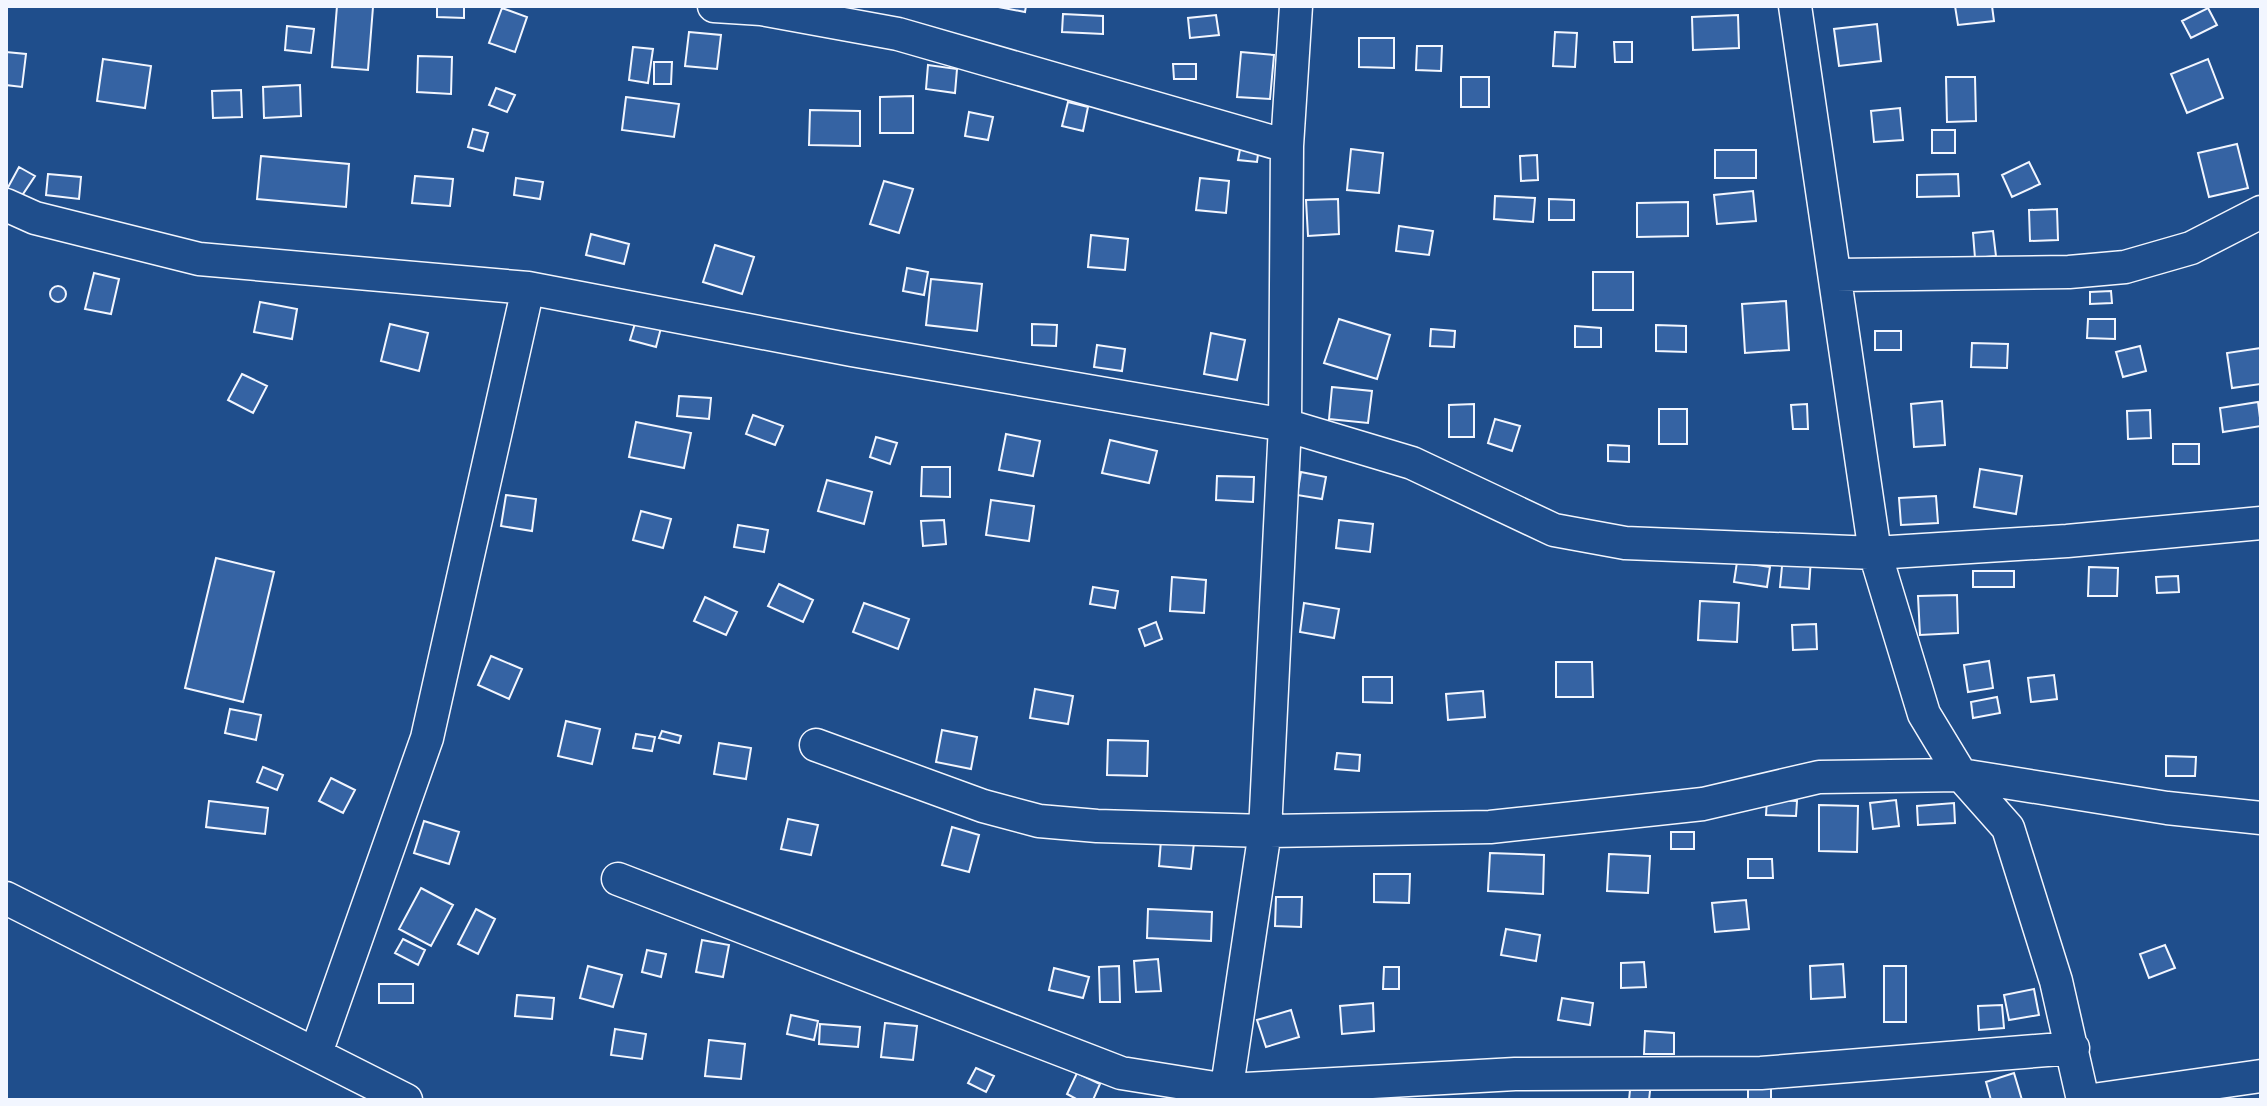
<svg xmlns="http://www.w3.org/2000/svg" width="2267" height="1106" font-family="'DM Sans',sans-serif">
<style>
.building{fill:#3563a3;stroke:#f2f6ff;stroke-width:2}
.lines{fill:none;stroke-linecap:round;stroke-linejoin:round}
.street-casing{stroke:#f2f6ff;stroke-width:35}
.street{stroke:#1f4e8c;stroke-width:32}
</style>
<rect width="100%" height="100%" fill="#1f4e8c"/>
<path class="building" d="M337,6L373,7L368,70L332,67Z
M437,6H464V18L437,17Z
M993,6H1026L1025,12Z
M1955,6H1992L1994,21L1958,25Z
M502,8L527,17L515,52L489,43Z
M2208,8L2217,25L2191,38L2182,21Z
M1063,14L1103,16V34L1062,32Z
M1216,15L1219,35L1190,38L1188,18Z
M1738,15L1739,48L1693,50L1692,17Z
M1877,24L1881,61L1839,66L1834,29Z
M287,26L314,29L311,53L285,50Z
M689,32L721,35L717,69L685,66Z
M1555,32L1577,33L1575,67L1553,66Z
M1359,38H1394V68L1359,67Z
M1614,42H1632V62H1615Z
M1417,46H1442L1441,71L1416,70Z
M633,47L653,49L648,83L629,80Z
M6,52L26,54L22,87L6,85Z
M1241,52L1274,55L1270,99L1237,97Z
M418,56L452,57L451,94L417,92Z
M103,59L151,66L145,108L97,101Z
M2208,59L2223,98L2187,113L2171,74Z
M654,62H672L671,84H654Z
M1173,64H1196V79H1174Z
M928,65L957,69L955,93L926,89Z
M1461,77H1489V107H1461Z
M1946,77H1975L1976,121L1947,122Z
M300,85L301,116L264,118L263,87Z
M496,88L515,95L507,112L489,105Z
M241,90L242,117L213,118L212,91Z
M913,96V133H880V97Z
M626,97L679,104L674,137L622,130Z
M1068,102L1088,107L1083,131L1062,126Z
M1900,108L1903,140L1874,142L1871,111Z
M810,110L860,111V146L809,145Z
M969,112L993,117L988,140L965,136Z
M473,129L488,133L483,151L468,147Z
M1932,130H1955V153H1932Z
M1241,144L1259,147L1257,162L1238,160Z
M2237,144L2248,188L2209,197L2198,153Z
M1351,149L1383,153L1379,193L1347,190Z
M1715,150H1756V178H1715Z
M1537,155L1538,180L1521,181L1520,156Z
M261,156L349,164L346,207L257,199Z
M2029,162L2040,184L2012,197L2002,175Z
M19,167L35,176L19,200L6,191Z
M48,174L81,177L79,199L46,195Z
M1958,174L1959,196L1917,197V175Z
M415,176L453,179L450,206L412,203Z
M516,178L543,182L540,199L514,195Z
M1200,178L1229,181L1226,213L1196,210Z
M884,181L913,189L899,233L870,224Z
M1753,191L1756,221L1717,224L1714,195Z
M1495,196L1535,198L1533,222L1494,219Z
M1338,199L1339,234L1308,236L1306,200Z
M1549,199L1574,200V220H1549Z
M1688,202V236L1637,237V203Z
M2057,209L2058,240L2030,241L2029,210Z
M1399,226L1433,231L1429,255L1396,251Z
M1993,231L1996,256L1975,258L1973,233Z
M591,234L629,244L624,264L586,255Z
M1091,235L1128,239L1125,270L1088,267Z
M715,245L754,257L742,294L703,282Z
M907,268L928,272L924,295L903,291Z
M1593,272H1633V310H1593Z
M94,273L119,279L111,314L85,309Z
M931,279L982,284L977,331L926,325Z
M50 294a8 8 0 1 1 16 0a8 8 0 1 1-16 0Z
M2111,291L2112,303L2090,304V292Z
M1786,301L1789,350L1745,353L1742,304Z
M260,302L297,309L292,339L254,332Z
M637,317L662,324L656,347L630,340Z
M1339,319L1390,335L1377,379L1324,363Z
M2088,319H2115V339L2087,338Z
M390,324L428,333L419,371L381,361Z
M1032,324L1057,325L1056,346L1032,345Z
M1656,325L1686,326V352L1656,351Z
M1575,326L1601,328V347H1575Z
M1431,329L1455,331L1454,347L1430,346Z
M1875,331H1901V350H1875Z
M1211,333L1245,340L1237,380L1204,374Z
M1972,343L2008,344L2007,368L1971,367Z
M1097,345L1125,349L1122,371L1094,367Z
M2140,346L2146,371L2123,377L2116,352Z
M2261,348V384L2232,388L2227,353Z
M242,374L267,386L253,413L228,400Z
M1332,387L1372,391L1368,423L1329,419Z
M679,396L711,398L709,419L677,416Z
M1942,401L1945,445L1914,447L1911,404Z
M2258,402L2261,426L2223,432L2220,408Z
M1474,404V437H1449V405Z
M1807,404L1808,429H1793L1791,405Z
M1659,409H1687V444H1659Z
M2150,410L2151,438L2128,439L2127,411Z
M753,415L783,426L775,445L746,434Z
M1495,419L1520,426L1512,451L1488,443Z
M636,422L691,433L684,468L629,457Z
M1006,434L1040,441L1033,476L999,470Z
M876,437L897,443L890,464L870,457Z
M1110,440L1157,451L1149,483L1102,473Z
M2173,444H2199V464H2173Z
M1608,445L1629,446V462L1608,461Z
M922,467H950V497L921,496Z
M1980,469L2022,476L2016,514L1974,507Z
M1301,472L1326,477L1322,499L1297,495Z
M1217,476L1254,477L1253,502L1216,500Z
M827,480L872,492L864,524L818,511Z
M506,495L536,499L532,531L501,526Z
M1936,496L1938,523L1901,525L1899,498Z
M991,500L1034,506L1029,541L986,535Z
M641,511L671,519L663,548L633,540Z
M944,520L946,544L923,546L921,521Z
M1339,520L1373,524L1370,552L1336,548Z
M738,525L768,530L764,552L734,547Z
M1783,556L1811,558L1809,589L1780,587Z
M216,558L274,572L243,702L185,688Z
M1737,562L1770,567L1767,587L1734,582Z
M2089,567L2118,568L2117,596H2088Z
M1973,571H2014V587H1973Z
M2178,576L2179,592L2157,593L2156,577Z
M1172,577L1206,580L1204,613L1170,611Z
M779,584L813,600L803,622L768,606Z
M1093,587L1118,591L1115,608L1090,604Z
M1957,595L1958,633L1920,635L1918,596Z
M705,597L737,612L726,635L694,621Z
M1700,601L1739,603L1737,642L1698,640Z
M864,603L909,619L898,649L853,632Z
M1304,603L1339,609L1334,638L1300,632Z
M1156,622L1162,639L1145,646L1139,629Z
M1816,624L1817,649L1793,650L1792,625Z
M491,656L522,669L509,699L478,685Z
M1989,661L1993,688L1968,692L1964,665Z
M1556,662H1592L1593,697H1556Z
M2054,675L2057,699L2031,702L2028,678Z
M1363,677H1392V703L1363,702Z
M1035,689L1073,696L1068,724L1030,718Z
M1483,691L1485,717L1448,720L1446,694Z
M1997,697L2000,713L1973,718L1971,702Z
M230,709L261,715L256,740L225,733Z
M566,721L600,729L592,764L558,756Z
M942,730L977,737L971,769L936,762Z
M662,731L681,736L679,743L659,738Z
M636,734L655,737L652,751L633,748Z
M1108,740L1148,741L1147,776L1107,775Z
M719,743L751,748L746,779L714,774Z
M1337,753L1360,755L1359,771L1335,769Z
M2166,756L2196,757L2195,776H2166Z
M263,767L283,775L277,790L257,782Z
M331,778L355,790L343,813L319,801Z
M1767,800L1797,801L1796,816L1766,815Z
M1896,800L1899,826L1873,829L1870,803Z
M209,801L268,808L265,834L206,827Z
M1954,803L1955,823L1918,825L1917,806Z
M1819,805L1858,806L1857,852L1819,851Z
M788,819L818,825L811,855L781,849Z
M424,821L459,832L449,864L414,853Z
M952,827L979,835L969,872L942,865Z
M1671,832H1694V849H1671Z
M1161,840L1194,843L1191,869L1159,866Z
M1490,853L1544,855L1543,894L1488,891Z
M1609,854L1650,856L1648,893L1607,891Z
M1748,859H1772L1773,878H1748Z
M1374,874H1410L1409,903L1374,902Z
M421,888L453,905L431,946L399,929Z
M1276,897H1302L1301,927L1275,926Z
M1746,900L1749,929L1715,932L1712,903Z
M476,909L495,919L478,954L458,944Z
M1148,909L1212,912L1211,941L1147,938Z
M1506,929L1540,935L1536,961L1501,955Z
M403,939L425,950L418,965L395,953Z
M702,940L729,945L723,977L696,972Z
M2165,945L2175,968L2149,978L2140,954Z
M647,950L666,954L661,977L642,972Z
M1158,959L1161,991L1136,992L1134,961Z
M1644,962L1646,987L1621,988V963Z
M1843,964L1845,997L1811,999L1810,966Z
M588,966L622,975L613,1007L580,998Z
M1119,966L1120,1002H1100L1099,967Z
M1884,966H1906V1022H1884Z
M1384,967H1399V989H1383Z
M1054,968L1089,977L1083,998L1049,990Z
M379,984H413V1003H379Z
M2034,989L2039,1015L2009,1020L2004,995Z
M517,995L554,998L552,1019L515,1016Z
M1562,998L1593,1003L1590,1025L1558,1020Z
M1373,1003L1374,1031L1342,1034L1340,1006Z
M2002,1005L2004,1028L1979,1030L1978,1006Z
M1291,1010L1299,1037L1266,1047L1257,1020Z
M791,1015L818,1021L814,1040L787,1034Z
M885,1023L917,1026L913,1060L881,1057Z
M820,1024L860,1027L858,1047L819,1044Z
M615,1029L646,1034L642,1059L611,1055Z
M1645,1031L1674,1033V1054H1644Z
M709,1040L745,1044L741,1079L705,1076Z
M976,1068L994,1076L986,1092L968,1083Z
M1077,1073L1100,1084L1093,1100H1078L1067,1094Z
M2014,1073L2022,1100H1991L1986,1082Z
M1631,1080L1651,1082L1649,1100H1629Z
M1771,1082V1100H1748V1083Z"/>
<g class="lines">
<defs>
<path id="street" d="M714,6L761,9L898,34L1287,146
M1795,6L1875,553L1924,714L1961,775L2008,828L2056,981L2083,1100
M6,205L35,218L199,259L528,288L852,350L1285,425L1412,463L1554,530L1625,543L1875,553L2067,541L2261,523
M1836,275L2069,272L2125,267L2191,248L2261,212
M816,745L983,806L1039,821L1097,826L1265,831L1490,827L1703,804L1819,777L1961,775L2167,808L2261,818
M618,879L1121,1073L1227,1090L1515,1074L1761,1073L2073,1048
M6,898L406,1100
M316,1053L427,738L528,288
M1225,1100L1265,831L1285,425L1287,146L1296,6
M2093,1100L2261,1076"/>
</defs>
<use href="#street" class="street-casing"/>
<use href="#street" class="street"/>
</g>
<rect width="2267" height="1106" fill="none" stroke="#f2f6ff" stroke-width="16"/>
</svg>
